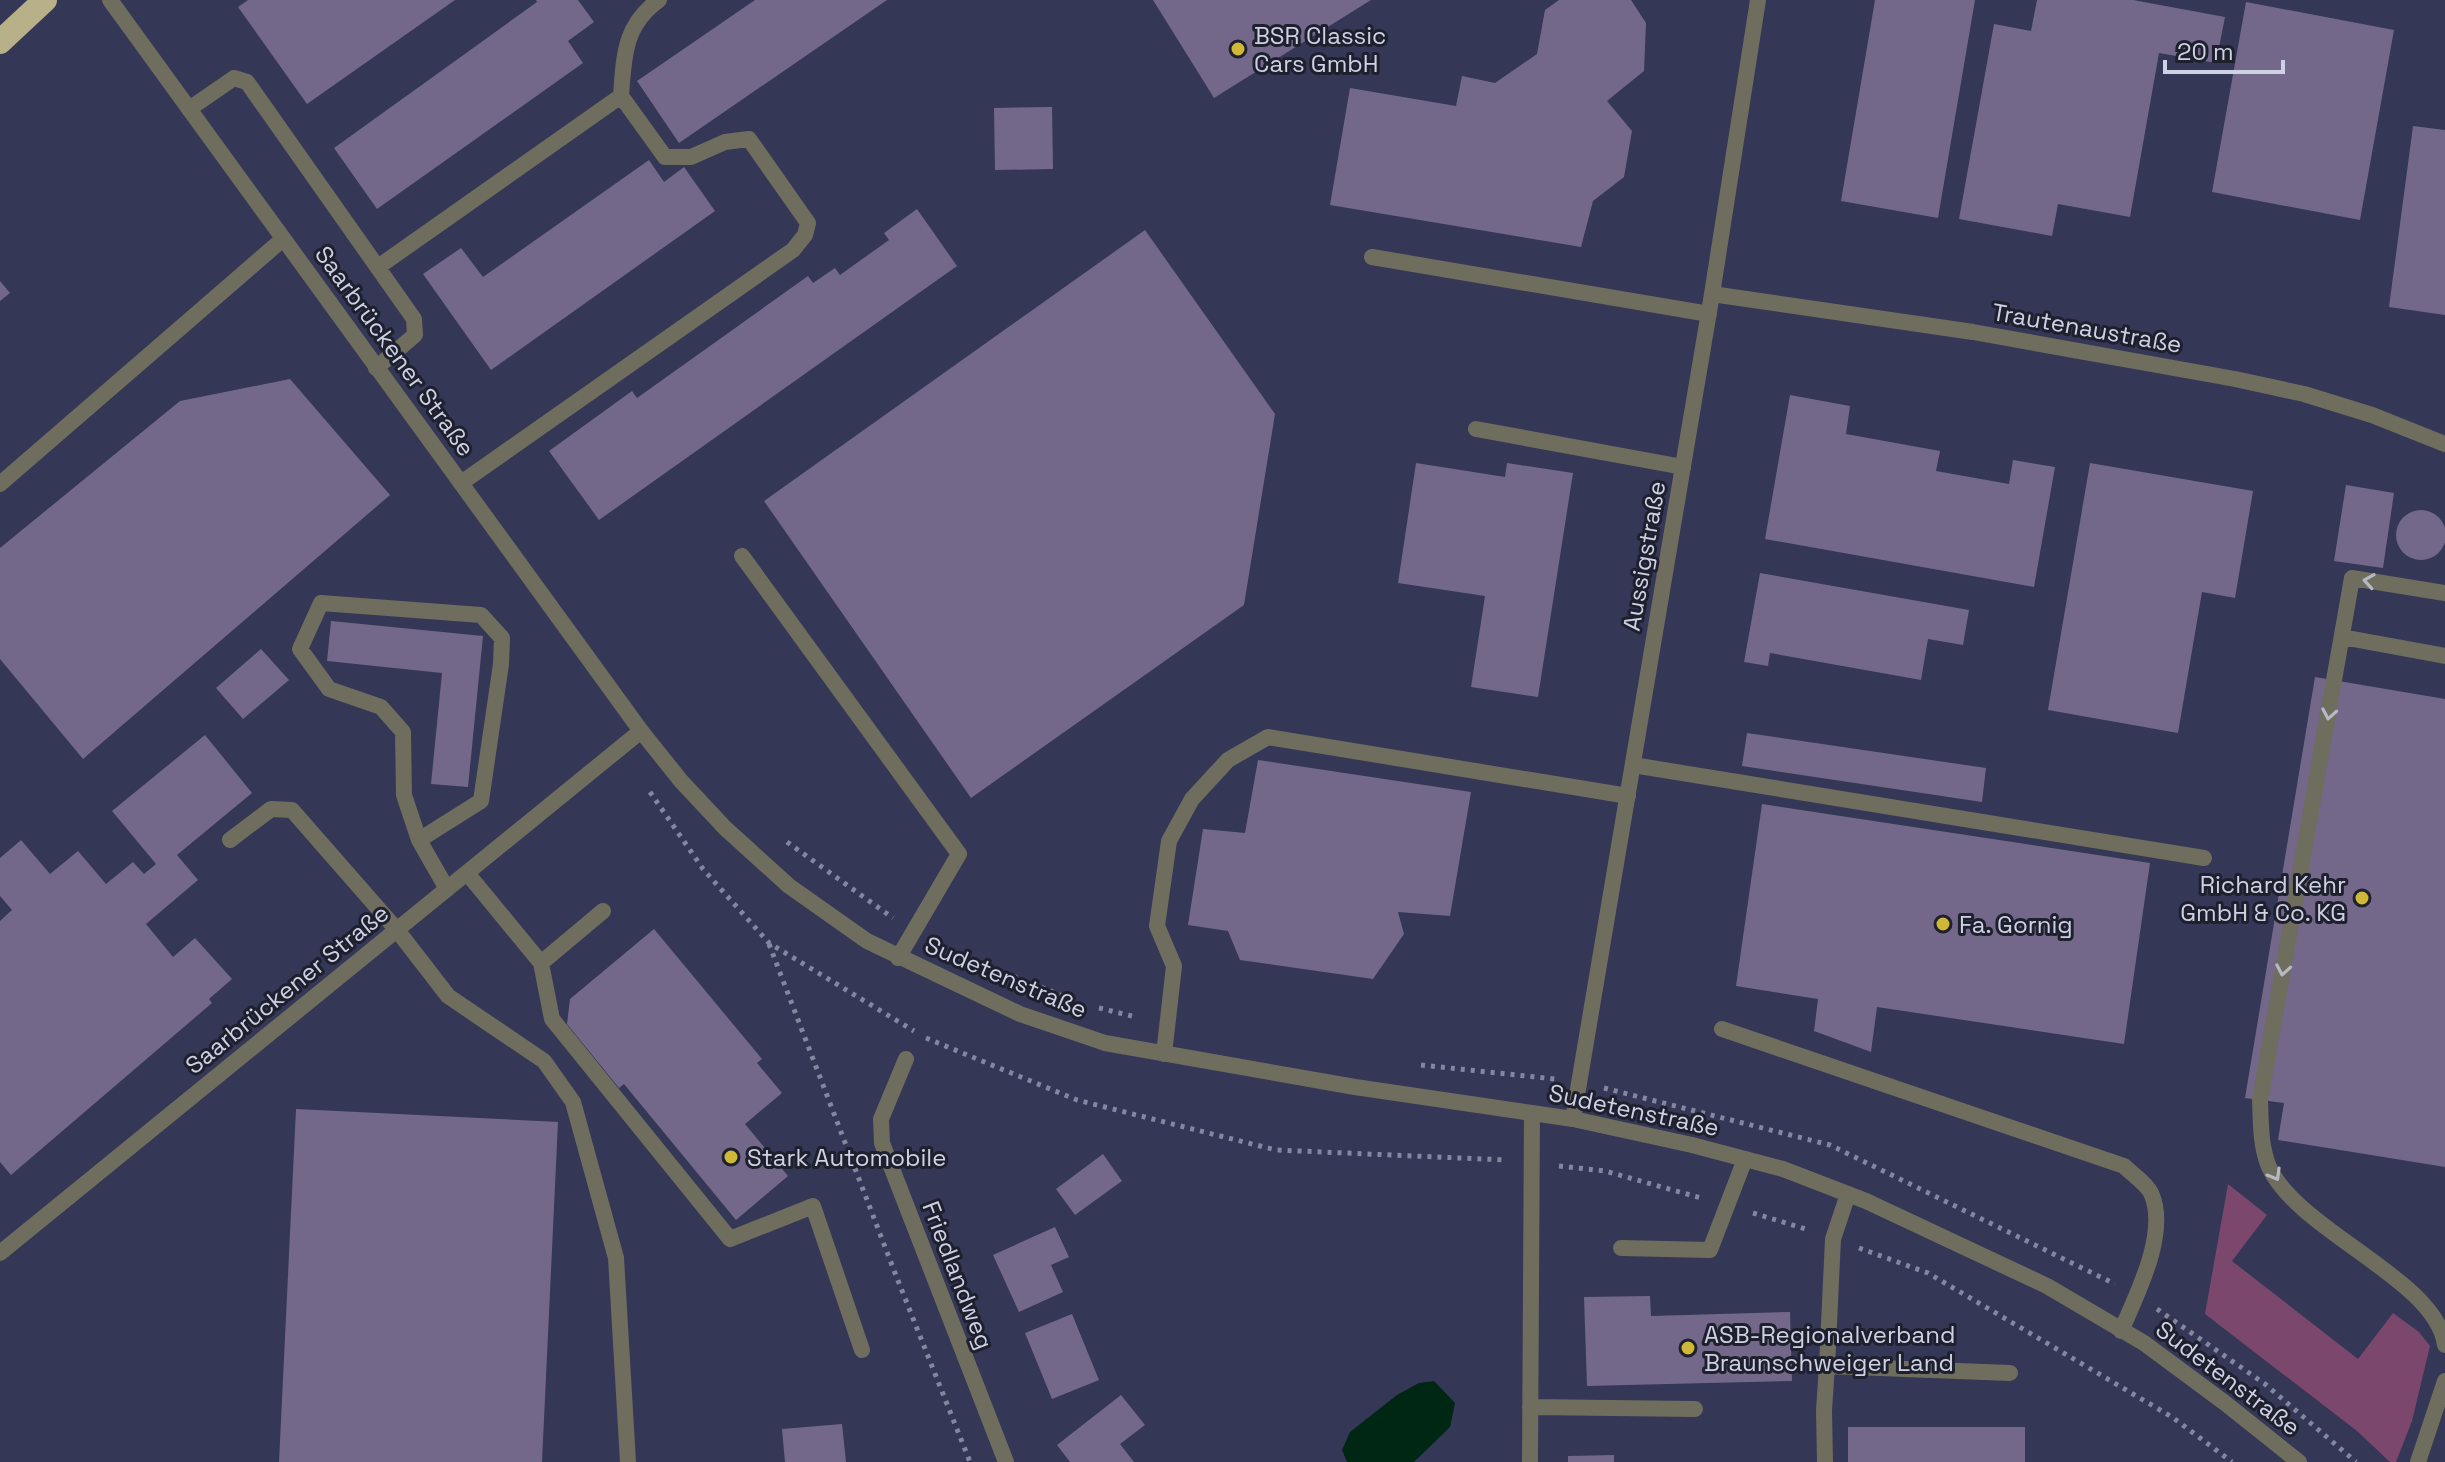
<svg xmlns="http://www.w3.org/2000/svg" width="2445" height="1462" font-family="'Space Grotesk',sans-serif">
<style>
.green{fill:#7c476d}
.water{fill:#002614}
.building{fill:#73688a}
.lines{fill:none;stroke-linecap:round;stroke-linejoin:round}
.path{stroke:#8487a0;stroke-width:5;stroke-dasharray:4 6;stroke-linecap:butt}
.service{stroke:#6f6d5d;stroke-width:16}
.minor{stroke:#6f6d5d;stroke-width:16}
.tertiary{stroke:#6f6d5d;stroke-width:16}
.motorway{stroke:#b7b089;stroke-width:24}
.oneway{stroke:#b6b8c2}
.poi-dot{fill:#cfb837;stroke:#1e202e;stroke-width:3}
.labels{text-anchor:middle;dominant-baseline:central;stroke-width:6;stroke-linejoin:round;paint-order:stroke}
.poi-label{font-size:24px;fill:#ced1e4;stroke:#1e202e;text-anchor:start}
.street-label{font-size:24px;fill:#ced1e4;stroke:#1e202e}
</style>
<rect width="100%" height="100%" fill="#343756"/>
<path class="green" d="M2228,1184L2267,1215L2232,1261L2358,1359L2393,1313L2419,1332L2430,1346L2412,1421L2396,1462H2390L2357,1431L2205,1314Z"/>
<path class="water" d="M1434,1381L1455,1403L1450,1427L1414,1462H1347L1342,1450L1350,1432L1397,1395L1419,1383Z"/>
<path class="building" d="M248,0H455L307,104L238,7Z
M536,0H578L594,22L568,41L583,63L377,209L334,148L537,2Z
M755,0H887L679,143L637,81Z
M1153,0H1371L1214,98Z
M1559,0H1631L1646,23L1644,71L1607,101L1632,131L1624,177L1593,201L1581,247L1330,205L1350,88L1456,106L1462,76L1495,83L1537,54L1545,10Z
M1875,0H1975L1938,218L1841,201Z
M2037,0H2133L2225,17L2216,63L2159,53L2130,217L2058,204L2052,236L1959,219L1994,24L2031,31Z
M2246,2L2394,30L2360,220L2212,192Z
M1052,107L1053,169L995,170L994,108Z
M2413,126L2445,130V315L2389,307Z
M649,160L664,182L684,167L715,211L491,370L423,274L461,248L483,277Z
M917,209L957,266L599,520L549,451L632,391L637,398L808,276L813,283L835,268L840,275L889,240L884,233Z
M1145,230L1275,414L1244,605L971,798L764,501Z
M0,281L10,293L0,301Z
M290,379L390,495L83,759L0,659V548L180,401Z
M1790,395L1850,406L1846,434L1940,451L1936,471L2009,484L2013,460L2055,467L2034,587L1765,539Z
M1416,463L1505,477L1507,463L1573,473L1538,697L1471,687L1485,596L1398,583Z
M2090,463L2253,491L2235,598L2202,592L2178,733L2048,710Z
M2346,485L2394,493L2383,568L2334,561Z
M2396 535a25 25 0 1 1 50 0a25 25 0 1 1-50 0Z
M1760,573L1969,610L1963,645L1928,639L1921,680L1770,653L1768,666L1744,662Z
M331,621L483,636L468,787L431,784L442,673L327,661Z
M261,649L289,680L243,719L216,688Z
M2315,677L2445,699V1167L2278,1140L2284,1103L2245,1098Z
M1747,733L1986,768L1982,802L1742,766Z
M205,735L252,793L177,855L198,880L146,924L173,957L195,938L232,979L209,999L212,1003L11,1175L0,1162V921L12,910L0,896V858L21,840L50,874L78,851L106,884L133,862L144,874L156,864L112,811Z
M1258,760L1471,792L1450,916L1398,912L1404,934L1373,979L1240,960L1228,931L1188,925L1203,829L1245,833Z
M1762,804L2150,863L2124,1044L1877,1007L1871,1052L1814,1031L1818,999L1736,986Z
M654,929L762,1059L757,1063L782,1093L745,1124L788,1176L736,1220L624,1084L619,1088L567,1024L570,999Z
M296,1109L558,1122L542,1462H279Z
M1103,1154L1122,1181L1075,1215L1056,1189Z
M1055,1227L1069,1257L1051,1265L1063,1292L1019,1312L993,1255Z
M1650,1296L1651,1316L1790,1312L1792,1381L1587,1386L1584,1297Z
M1072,1314L1099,1380L1052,1399L1025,1333Z
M1121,1395L1145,1425L1120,1444L1134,1462H1070L1057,1445Z
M842,1424L846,1462H785L782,1429Z
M1848,1427H2025V1462H1848Z
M1614,1455V1462H1568V1456Z"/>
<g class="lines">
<path class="path" d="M650,792L703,869L769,943L914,1031
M787,842L893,918
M769,944L895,1273L970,1462
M1013,976L1063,996
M1099,1008L1132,1016
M926,1038L1077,1100L1276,1150L1506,1160
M1421,1065L1555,1079
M1604,1088L1830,1145L2115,1284
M1559,1166L1605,1171L1701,1198
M1753,1213L1809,1230
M1859,1248L1928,1273L2172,1417L2232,1462
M2157,1309L2265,1384L2356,1462"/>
<path class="service" d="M189,109L234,78L247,82L414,319L415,335L376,368
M1372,257L1709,314
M378,267L621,96C624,56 624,25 659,0
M1476,429L1683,467
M461,483L793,250L805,235L808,223L749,139L725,142L691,157H665L621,96
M0,484L283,239
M742,556L959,854L898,958
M2445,593L2352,578L2260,1100C2261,1123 2260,1145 2269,1167C2299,1232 2436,1279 2445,1345
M2342,637L2445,656
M1633,765L2204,858
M230,840L271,809L292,810L397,930L448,996L544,1061L573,1102L616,1258L628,1462
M419,840L404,795L403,732L381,707L329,689L300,649L321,603L481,615L502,638L501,664L481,801L419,840L447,889
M467,873L541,963L552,1019L730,1239L813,1206L862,1350
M541,963L603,911
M1722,1029L2124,1166C2132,1174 2146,1183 2151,1193C2169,1232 2137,1294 2121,1331
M1164,1054L1174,966L1157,926L1169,841L1192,799L1228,760L1268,737L1628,796
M1848,1194L1833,1239L1827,1366L2010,1373
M1621,1248L1710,1250L1745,1159
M1530,1407L1695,1409
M1530,1462L1532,1113
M1825,1462L1824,1410L1827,1366
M2418,1462L2445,1381"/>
<path class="minor" d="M1712,294L1973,332L2235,379L2304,394L2372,415L2445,444
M906,1059L881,1119L882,1143L1006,1462
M1573,1119L1712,294L1758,0
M0,1253L641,731"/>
<path class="tertiary" d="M110,0L641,731L681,781L725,828L789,886L867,941L1020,1014L1105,1043L1355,1087L1573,1119L1692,1145L1783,1169L1866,1201L2047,1286L2144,1343L2225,1403L2299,1462"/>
<path class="motorway" d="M0,42L45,0"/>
</g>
<defs><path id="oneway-chevron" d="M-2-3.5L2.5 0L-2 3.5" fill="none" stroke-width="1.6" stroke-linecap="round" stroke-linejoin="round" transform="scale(2)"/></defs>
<g class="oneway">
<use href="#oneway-chevron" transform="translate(2369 581) rotate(-171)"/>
<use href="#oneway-chevron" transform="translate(2329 714) rotate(100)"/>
<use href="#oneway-chevron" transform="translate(2283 970) rotate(100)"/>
<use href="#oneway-chevron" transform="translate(2275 1175) rotate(60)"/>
</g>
<g class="poi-dot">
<circle cx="1238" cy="49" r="8"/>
<circle cx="2362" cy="898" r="8"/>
<circle cx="1943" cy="924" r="8"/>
<circle cx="731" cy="1157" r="8"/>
<circle cx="1688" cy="1348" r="8"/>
</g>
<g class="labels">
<g class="poi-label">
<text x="1254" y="35">BSR Classic<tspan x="1254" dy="28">Cars GmbH</tspan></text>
<text x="2346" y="884" text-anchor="end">Richard Kehr<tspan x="2346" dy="28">GmbH &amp; Co. KG</tspan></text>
<text x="1959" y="924">Fa. Gornig</text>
<text x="747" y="1157">Stark Automobile</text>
<text x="1704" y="1334">ASB-Regionalverband<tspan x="1704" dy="28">Braunschweiger Land</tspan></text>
</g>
<g class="street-label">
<text transform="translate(2087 328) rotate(10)">Trautenaustraße</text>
<text transform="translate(395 351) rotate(54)">Saarbrückener Straße</text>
<text transform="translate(1644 556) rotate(-80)">Aussigstraße</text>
<text transform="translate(1006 977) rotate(23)">Sudetenstraße</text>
<text transform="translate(287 989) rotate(-39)">Saarbrückener Straße</text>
<text transform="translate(1634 1110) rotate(12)">Sudetenstraße</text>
<text transform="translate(958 1275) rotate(69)">Friedlandweg</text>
<text transform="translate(2228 1378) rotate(37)">Sudetenstraße</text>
</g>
</g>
<path d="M2165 60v12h118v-12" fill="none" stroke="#ced1e4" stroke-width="4"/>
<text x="2177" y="60" font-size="24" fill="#ced1e4" stroke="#1e202e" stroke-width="6" paint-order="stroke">20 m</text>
</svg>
